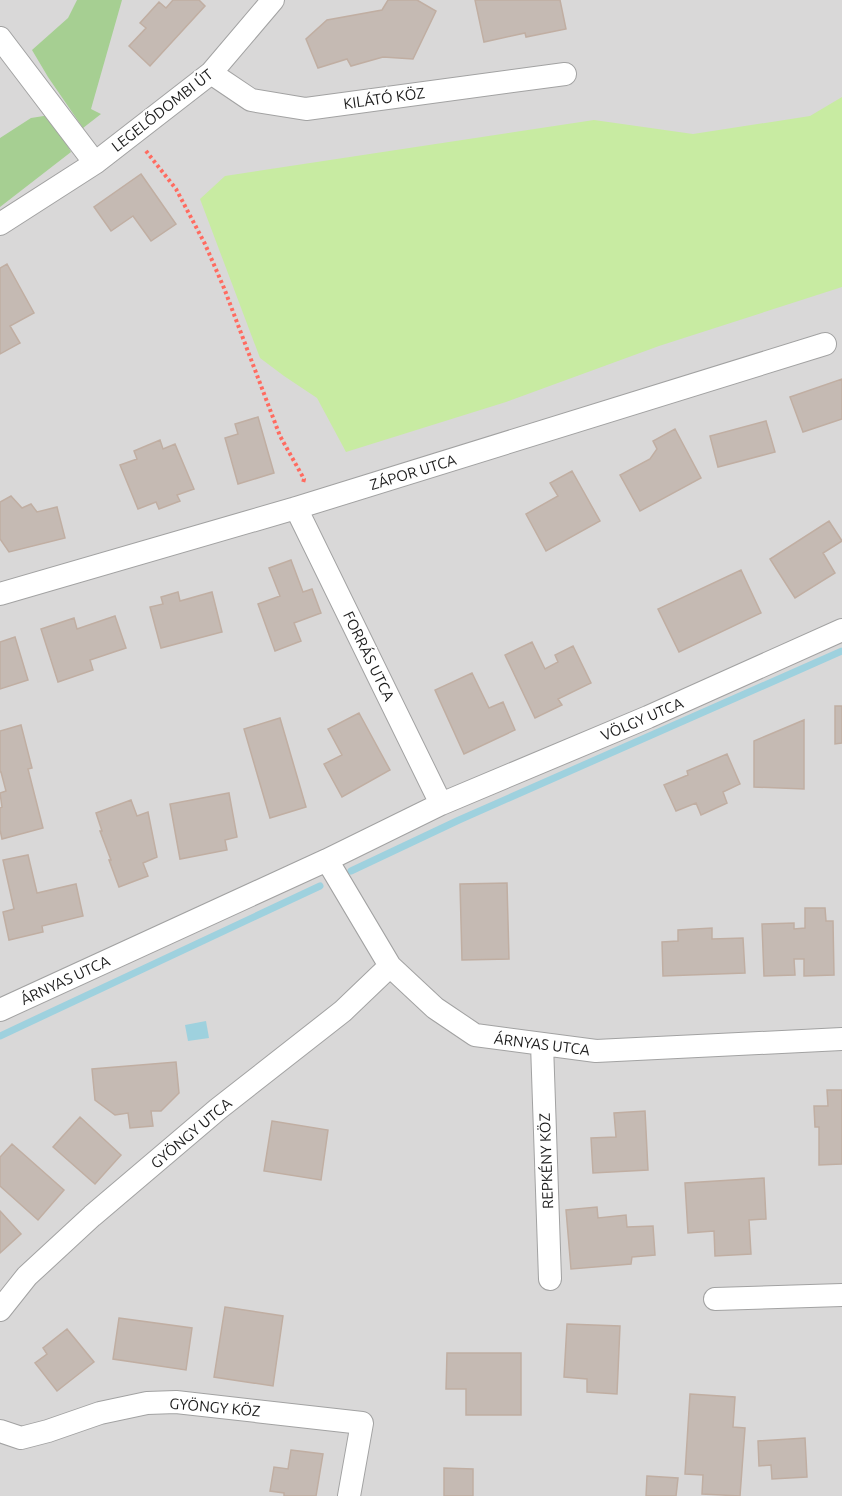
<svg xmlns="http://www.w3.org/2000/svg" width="842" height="1496" font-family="Ubuntu,sans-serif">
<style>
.residential{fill:#d9d8d8}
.grass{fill:#c8eba2}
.forest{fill:#a6cf92}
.water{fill:#9ed1de}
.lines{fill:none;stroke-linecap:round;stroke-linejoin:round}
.stream{stroke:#9ed1de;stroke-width:7}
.building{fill:#c5bab3;stroke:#c0aea2;stroke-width:1.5}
.street-casing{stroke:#a2a2a2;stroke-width:24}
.path{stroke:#ff6b60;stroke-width:4;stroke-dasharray:3 3;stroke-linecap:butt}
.street{stroke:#fff;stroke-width:22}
.labels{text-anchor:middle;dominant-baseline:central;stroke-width:4.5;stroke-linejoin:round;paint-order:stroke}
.street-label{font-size:15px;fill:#1b1b1b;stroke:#fff}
</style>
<rect width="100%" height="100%" fill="#eee9e0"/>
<path class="residential" d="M0,0H842V1496H0Z"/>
<path class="grass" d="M842,97V287L659,346L506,402L346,452L317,398L284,376L260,358L200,199L225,176L594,120L693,134L810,116Z"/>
<path class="forest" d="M77,0H122L91,109L101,114L83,128L48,77L32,50L68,18Z
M50,115L71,152L0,207V138L31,118Z"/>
<path class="water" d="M206,1021L209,1038L188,1041L185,1025Z"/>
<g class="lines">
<path class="stream" d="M351,871L459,820L842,651
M0,1036L320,886"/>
</g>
<path class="building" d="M173,0H199L205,6L150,66L129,46L146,28L140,23L159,2L166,8Z
M388,0H417L436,11L413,59L383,57L351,66L347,59L318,68L306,39L327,20L382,10Z
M475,0H560L566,29L526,37L525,33L484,42Z
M141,174L176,224L151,241L133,216L111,231L94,207Z
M7,264L34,313L10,326L20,343L0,354V268Z
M842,379V419L803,432L790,397Z
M258,417L274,473L238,484L225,438L238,434L235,424Z
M766,421L775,452L718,467L710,436Z
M675,429L701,478L640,511L620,475L650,459L657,449L653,441Z
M160,440L163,449L175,444L194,489L177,495L180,501L159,509L156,502L138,509L120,465L137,459L134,451Z
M572,471L600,521L546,551L526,514L558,496L550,483Z
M11,496L22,508L31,504L37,512L57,507L65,538L9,552L0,539V502Z
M829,521L842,541L823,553L835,573L795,598L770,559Z
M291,560L303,592L312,589L321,613L294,623L301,641L275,651L258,604L280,596L269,568Z
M741,570L761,613L679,652L658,609Z
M178,592L180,601L212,592L222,632L161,648L150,607L163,604L161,597Z
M115,616L126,648L90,660L93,670L58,682L41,629L74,618L77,629Z
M15,637L28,680L0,689V642Z
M532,642L545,669L558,662L555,655L573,646L591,683L558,699L562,705L535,718L505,655Z
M472,673L489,708L503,702L515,730L464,754L435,690Z
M835,706H842V743L835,744Z
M359,713L390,770L342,797L324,764L342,755L328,729Z
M280,718L306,807L270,818L244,729Z
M804,720V789L754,787V741Z
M21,725L32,768L28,769L43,828L2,839L0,830V808L2,807L0,793L6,791L1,772H0V731Z
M727,754L740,784L723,792L727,803L701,815L696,803L676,811L664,785L688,775L687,771Z
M229,793L237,837L225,840L227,850L180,859L170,804Z
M131,800L137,816L148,812L157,857L143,863L148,876L119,887L109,860H111L100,831H102L96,813Z
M28,855L37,893L76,884L83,916L42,926L43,932L9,940L3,912L14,909L3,860Z
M507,883L509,959L462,960L460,884Z
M805,908H825L826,921H833L834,975L804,976V959H794L795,975L764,976L762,924L794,923V929L805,928Z
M712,928V939L743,938L745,973L663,976L662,942L678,941V930Z
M176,1062L179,1093L161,1111H151L153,1126L130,1128L128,1113L115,1115L95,1100L92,1069Z
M827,1090H842V1164L819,1165V1127H815L814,1106H828Z
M645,1111L648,1170L593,1173L591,1138L616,1137L614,1113Z
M80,1117L121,1155L95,1184L53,1147Z
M272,1121L328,1130L321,1180L264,1171Z
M12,1144L64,1190L38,1220L0,1186V1157Z
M764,1178L766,1219L749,1220L751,1254L715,1256L714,1231L688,1233L685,1183Z
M597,1207L598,1218L626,1215L627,1227L653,1226L655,1255L632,1257L631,1264L571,1269L566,1210Z
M0,1211L21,1234L0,1253Z
M225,1307L283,1316L273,1386L214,1377Z
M119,1318L192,1328L186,1370L113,1359Z
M567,1324L620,1326L617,1394L587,1392V1379L564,1377Z
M67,1329L94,1362L57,1391L35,1363L47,1354L43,1348Z
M447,1353H521V1415H466V1389H446Z
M690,1394L735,1397L733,1427L745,1428L740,1496L702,1494L703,1475L685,1474Z
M805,1438L807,1477L772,1479L771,1465L759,1466L758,1441Z
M291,1450L323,1454L316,1496H284V1493L270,1491L274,1467L288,1469Z
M444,1468L473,1469V1496H444Z
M647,1476L678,1478L676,1496H646Z"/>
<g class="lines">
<defs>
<path id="street" d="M0,38L95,163
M211,73L251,100L306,109L565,74
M0,224L95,163L211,73L273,0
M296,508L441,804
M0,594L296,508L825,344
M327,860L390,966L435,1008L475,1035L596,1051L842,1039
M0,1010L327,860L441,804L648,717L842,630
M542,1044L550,1279
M715,1299L842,1295
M0,1310L27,1276L92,1216L218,1109L343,1011L390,966
M0,1431L21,1438L48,1431L100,1413L147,1403L176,1402L362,1423L349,1496"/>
</defs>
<use href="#street" class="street-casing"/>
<path class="path" d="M146,151L176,189L205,244L224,288L280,436L304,479L303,483"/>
<use href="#street" class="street"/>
</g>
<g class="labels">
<g class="street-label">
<text transform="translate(384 98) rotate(-8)">KILÁTÓ KÖZ</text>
<text transform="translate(162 110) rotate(-38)">LEGELŐDOMBI ÚT</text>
<text transform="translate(413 472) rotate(-17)">ZÁPOR UTCA</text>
<text transform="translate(369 656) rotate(64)">FORRÁS UTCA</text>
<text transform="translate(642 719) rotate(-23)">VÖLGY UTCA</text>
<text transform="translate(65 980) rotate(-25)">ÁRNYAS UTCA</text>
<text transform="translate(542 1044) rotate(7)">ÁRNYAS UTCA</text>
<text transform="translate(191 1133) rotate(-40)">GYÖNGY UTCA</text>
<text transform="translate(546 1161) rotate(-92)">REPKÉNY KÖZ</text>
<text transform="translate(215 1407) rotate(5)">GYÖNGY KÖZ</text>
</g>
</g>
</svg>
